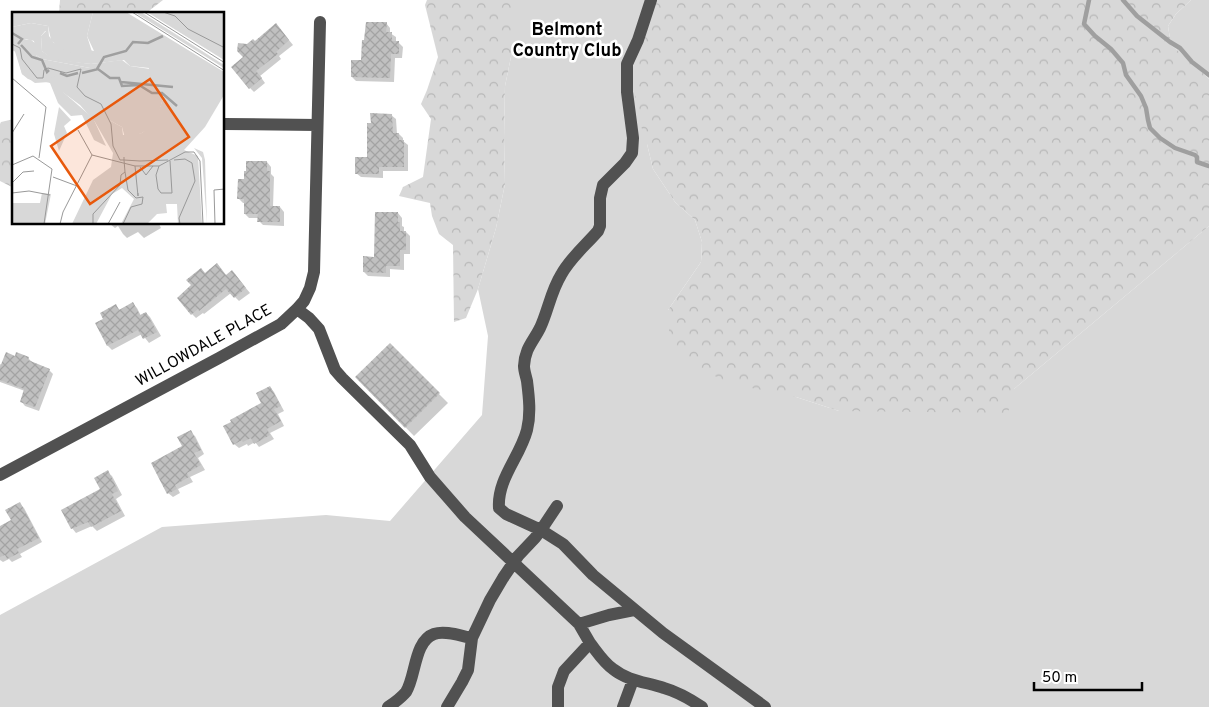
<svg xmlns="http://www.w3.org/2000/svg" width="1209" height="707" font-family="Overpass,sans-serif">
<style>
.grass{fill:#d8d8d8}
.forest{fill:url(#forest-crowns)}
.shadow{fill:#0003}
.lines{fill:none;stroke-linecap:round;stroke-linejoin:round}
.stream{stroke:#9f9f9f;stroke-width:4.5}
.building{fill:url(#building-cross-hatch)}
.minor{stroke:#515151;stroke-width:12}
.labels{text-anchor:middle;dominant-baseline:central;stroke-width:5;stroke-linejoin:round;paint-order:stroke}
.street-label{font-size:16px;fill:#000;stroke:#fff}
.neighbourhood-label{font-size:18px;font-weight:bold;fill:#000;stroke:#fff}
.inset-river{fill:none;stroke:#9f9f9f;stroke-width:2.5}
.inset-road{fill:none;stroke:#999;stroke-width:1}
.view{fill:#e8590c;fill-opacity:0.15;stroke:#e8590c;stroke-width:2.5}
.inset-edge{fill:none;stroke:#000;stroke-width:2.5}
</style>
<defs>
<pattern id="forest-crowns" width="20" height="18" patternUnits="userSpaceOnUse" patternTransform="scale(1.25)"><rect width="20" height="18" fill="#d8d8d8"/><path d="M2 6a3 3 0 1 1 6 0M12 15a3 3 0 1 1 6 0" fill="none" stroke="#b8b8b8"/></pattern>
<pattern id="building-cross-hatch" width="8" height="8" patternUnits="userSpaceOnUse" patternTransform="scale(1.25)"><rect width="8" height="8" fill="#c0c0c0"/><path d="M0 0l8 8M0 8l8-8" fill="none" stroke="#a3a3a3"/></pattern>
</defs>
<rect width="100%" height="100%" fill="#fff"/>
<path class="grass" d="M513,0H656L647,144L653,169L675,202L695,220L702,242L701,262L668,310L796,397L839,411L1014,389L1209,226V707H0V615L162,527L326,515L390,521L482,415L488,336L478,289L496,228L505,184L504,138L505,86L513,47Z
M1191,0H1209V79L1194,64L1171,45L1168,26L1176,14Z"/>
<path class="forest" d="M60,0H163L145,14H59Z
M427,0H513L514,4L513,47L505,86L504,138L505,184L496,228L478,289L466,318L454,322L453,245L439,234L432,216L430,203L399,196L403,187L423,177L431,119L421,104L427,90L438,57L425,5Z
M656,0H1191L1176,14L1168,26L1171,45L1194,64L1209,79V226L1014,389L1008,413L839,411L796,397L727,383L670,350L668,310L701,262L702,242L695,220L675,202L653,169L647,144L635,108V81L640,53Z
M14,119V188L0,181V124L1,122Z"/>
<path class="shadow" d="M386,23L390,28V33L396,37V42H398L403,47L402,58H395L394,82L356,81L352,77Z
M280,29L293,45L279,56L281,59L260,76L265,83L254,92L250,88L245,57L247,45Z
M391,115L396,119L397,134H399L403,138V141L408,145V171H383V178L361,177L356,173L368,159L372,124Z
M267,162L271,167V174L274,177L273,207H280L284,212V226L263,225L259,221V218H249L245,214V203H243L239,199L245,181Z
M398,213L402,218V226L404,227V232H406L410,236V254H404V270L390,269V277L368,276L364,272L375,258Z
M110,224H159L161,228L144,238L138,232L127,238L123,234L118,226L115,228Z
M206,274L236,276L250,293L239,301L231,293L204,314L203,313L196,318L192,314Z
M133,304L137,308L141,316L146,313L150,317L161,336L149,343L142,334L112,350L108,346L96,323L104,319L116,306L120,310Z
M390,345L448,403L414,436L357,378Z
M15,357L28,358L33,363L49,370L53,374L39,411L25,406L21,401L25,391L0,382V364L2,365Z
M270,387L274,392L284,411L278,414L284,426L270,433L274,439L259,447L255,442L248,446L247,444L239,448L234,444L263,403Z
M190,432L195,436L204,454L198,458L205,470L190,477L193,482L178,489L180,493L173,497L168,493L184,447Z
M107,472L112,476L122,495L116,499L125,516L97,531L92,526L76,533L72,528L101,490Z
M20,504L24,508L42,542L20,554L22,557L12,562L9,559L3,562L0,560V528L13,521Z"/>
<g class="lines">
<path class="stream" d="M1089,0L1084,24L1095,36L1111,49L1123,63L1126,75L1141,96L1146,108L1148,120L1150,128L1160,138L1175,148L1195,155L1197,157V162L1209,166
M1123,0L1137,16L1170,42L1180,48L1192,62L1209,75"/>
</g>
<path class="building" d="M366,22H387L386,32H392V41H399V54H391L390,78L351,77V60H361L362,40H364Z
M276,23L289,40L276,52L278,54L256,71L262,78L249,89L231,67L243,57L237,51L238,43L247,44L253,39L255,41Z
M370,113L392,114L393,133H399V140H404V167H379V174H355V157H367V123H371Z
M246,161H267V171H270V206H280V222H257L258,214H244V199H237L238,179H244V171H246Z
M375,212H398V222H400V231H406V250H400V266H386V273L363,272V256L374,257Z
M217,263L226,275L232,270L246,288L234,298L226,289L199,311L198,309L191,315L177,298L191,285L186,280L201,268L205,273Z
M133,302L140,315L146,312L157,332L143,339L138,330L107,346L95,323L103,319L100,313L116,304L119,310Z
M390,343L440,393L405,428L355,377Z
M6,352L15,356L16,352L29,357L28,360L50,369L35,407L20,402L24,389L0,380V367Z
M270,386L281,406L274,409L281,421L267,429L270,435L254,444L251,438L243,442L242,440L233,445L223,426L231,422L230,420L261,403L256,393Z
M191,430L201,450L194,453L201,465L187,473L189,477L175,485L177,489L167,494L151,463L182,446L177,437Z
M108,470L118,491L112,494L121,511L91,527L88,522L71,529L61,510L100,489L94,478Z
M20,502L39,538L17,549L19,553L7,559L5,555L0,557V526L11,520L5,510Z"/>
<g class="lines">
<path class="minor" d="M224,124L317,125
M297,309L309,318L319,329L335,370L342,378L410,445L430,477L465,517L579,624L590,643
M0,475L219,358L281,324L297,309L304,301L310,288L314,272L320,22
M557,506L541,530L563,544L593,575L663,633L765,707
M579,624L609,615L634,610
M388,707C394,703 401,698 406,692C416,676 414,641 434,634C445,630 461,636 472,638L490,600L503,578L518,556L535,538L541,530L506,514L499,508C497,479 520,457 527,430C531,414 529,397 527,381C526,376 524,371 524,366C525,348 533,342 540,328C548,311 551,291 561,275C570,258 585,246 598,231L600,226V198L603,185L625,163L632,153L633,138L627,92V64L638,40L651,0
M447,707L462,682L468,670L472,638
M558,707V687L564,671L590,643C597,652 604,663 613,669C628,681 646,682 664,688C678,692 690,699 702,707
M623,707L633,680"/>
</g>
<g class="labels">
<g class="street-label">
<text transform="translate(204 346) rotate(-29)">WILLOWDALE PLACE</text>
</g>
<g class="neighbourhood-label">
<text x="567" y="30">Belmont<tspan x="567" dy="21">Country Club</tspan></text>
</g>
</g>
<g transform="translate(12 12)">
<rect width="212" height="212" fill="#fff"/>
<path d="M81,0H114L212,60V83L193,115L172,138L186,144L190,212H166L165,192H154L155,201L145,202L135,212H109L122,187L110,176L100,182L84,212H60L81,168L99,155L101,141L83,110L68,93L37,70L23,71L10,62L0,30L18,27L24,32V43L30,47L78,56L84,87L91,92L97,108L110,115L111,123L130,121L143,110L152,84L136,72L137,56L118,54L112,48L79,52L41,48L30,39L29,24L34,19L0,18V15L19,11L36,14L37,24L42,31L82,39L75,24ZM122,0H129L212,53V56ZM135,0H212V48ZM30,181L39,182L33,212H0V191H28Z" fill="#d8d8d8"/>
<path d="M0,0H81L75,24L81,43H63L49,37L39,28L36,14L19,11L0,15ZM18,16L34,18L29,24L30,39L41,47L79,52L110,48L118,54L138,57L136,72L147,76L152,82L144,112L130,121L113,126L110,115L97,108L88,90L75,84L64,72L53,71L51,80L81,106L94,134L82,128L70,103L59,104L46,91L38,71L30,69L52,62L62,64L68,58L71,60L78,56L30,47L24,43L22,29L15,27L4,31V36L19,66L27,70L16,67L10,62L4,40L0,38V18ZM47,95L59,108L52,114L55,121L47,139L42,122ZM182,136L191,140L193,148L195,212L190,146Z" fill="#d8d8d8"/>
<path class="inset-river" d="M0,21L10,27L6,32M9,33L20,45L30,48L35,60L37,58M85,57L92,45L114,39L121,30L136,31L151,24M48,61L55,64L66,61M70,61L86,57L98,66H107L110,74L127,73L140,81H150L165,94M109,70L161,75"/>
<path class="inset-road" d="M120,0L213,59M132,0L213,51M151,0L163,4L176,17L213,36M0,32L8,36L10,47L25,66H31L32,58L36,56L54,61L69,57L65,75L73,84L89,92L99,112L101,134L108,148H112L113,160L109,163L108,173L81,202V212M0,66L34,95L27,146M0,121L12,102M80,143L123,154M112,145V148L128,149L156,148M162,148L173,147L180,151L183,169L167,206L168,212M0,153L21,144L40,157L32,212M147,154L144,163L146,177L149,181H160L158,149M128,155L134,163L141,154M41,165L65,174M0,171L11,160L22,159M0,181L17,179L38,183M126,181V184L123,154H147L173,140H182L188,149L191,212M48,212L51,200L80,143L66,118M96,212L108,190M111,212L119,195L130,192L131,185L124,186L116,178L113,160M203,212L202,178L213,177"/>
<path class="view" d="M138,67L177,125L78,192L39,134Z"/>
<rect width="212" height="212" class="inset-edge"/>
</g>
<path d="M1034 682v8h108v-8" fill="none" stroke="#000000" stroke-width="2.5"/>
<text x="1042" y="682" font-size="15" fill="#000000" stroke="#ffffff" stroke-width="4" paint-order="stroke">50 m</text>
</svg>
